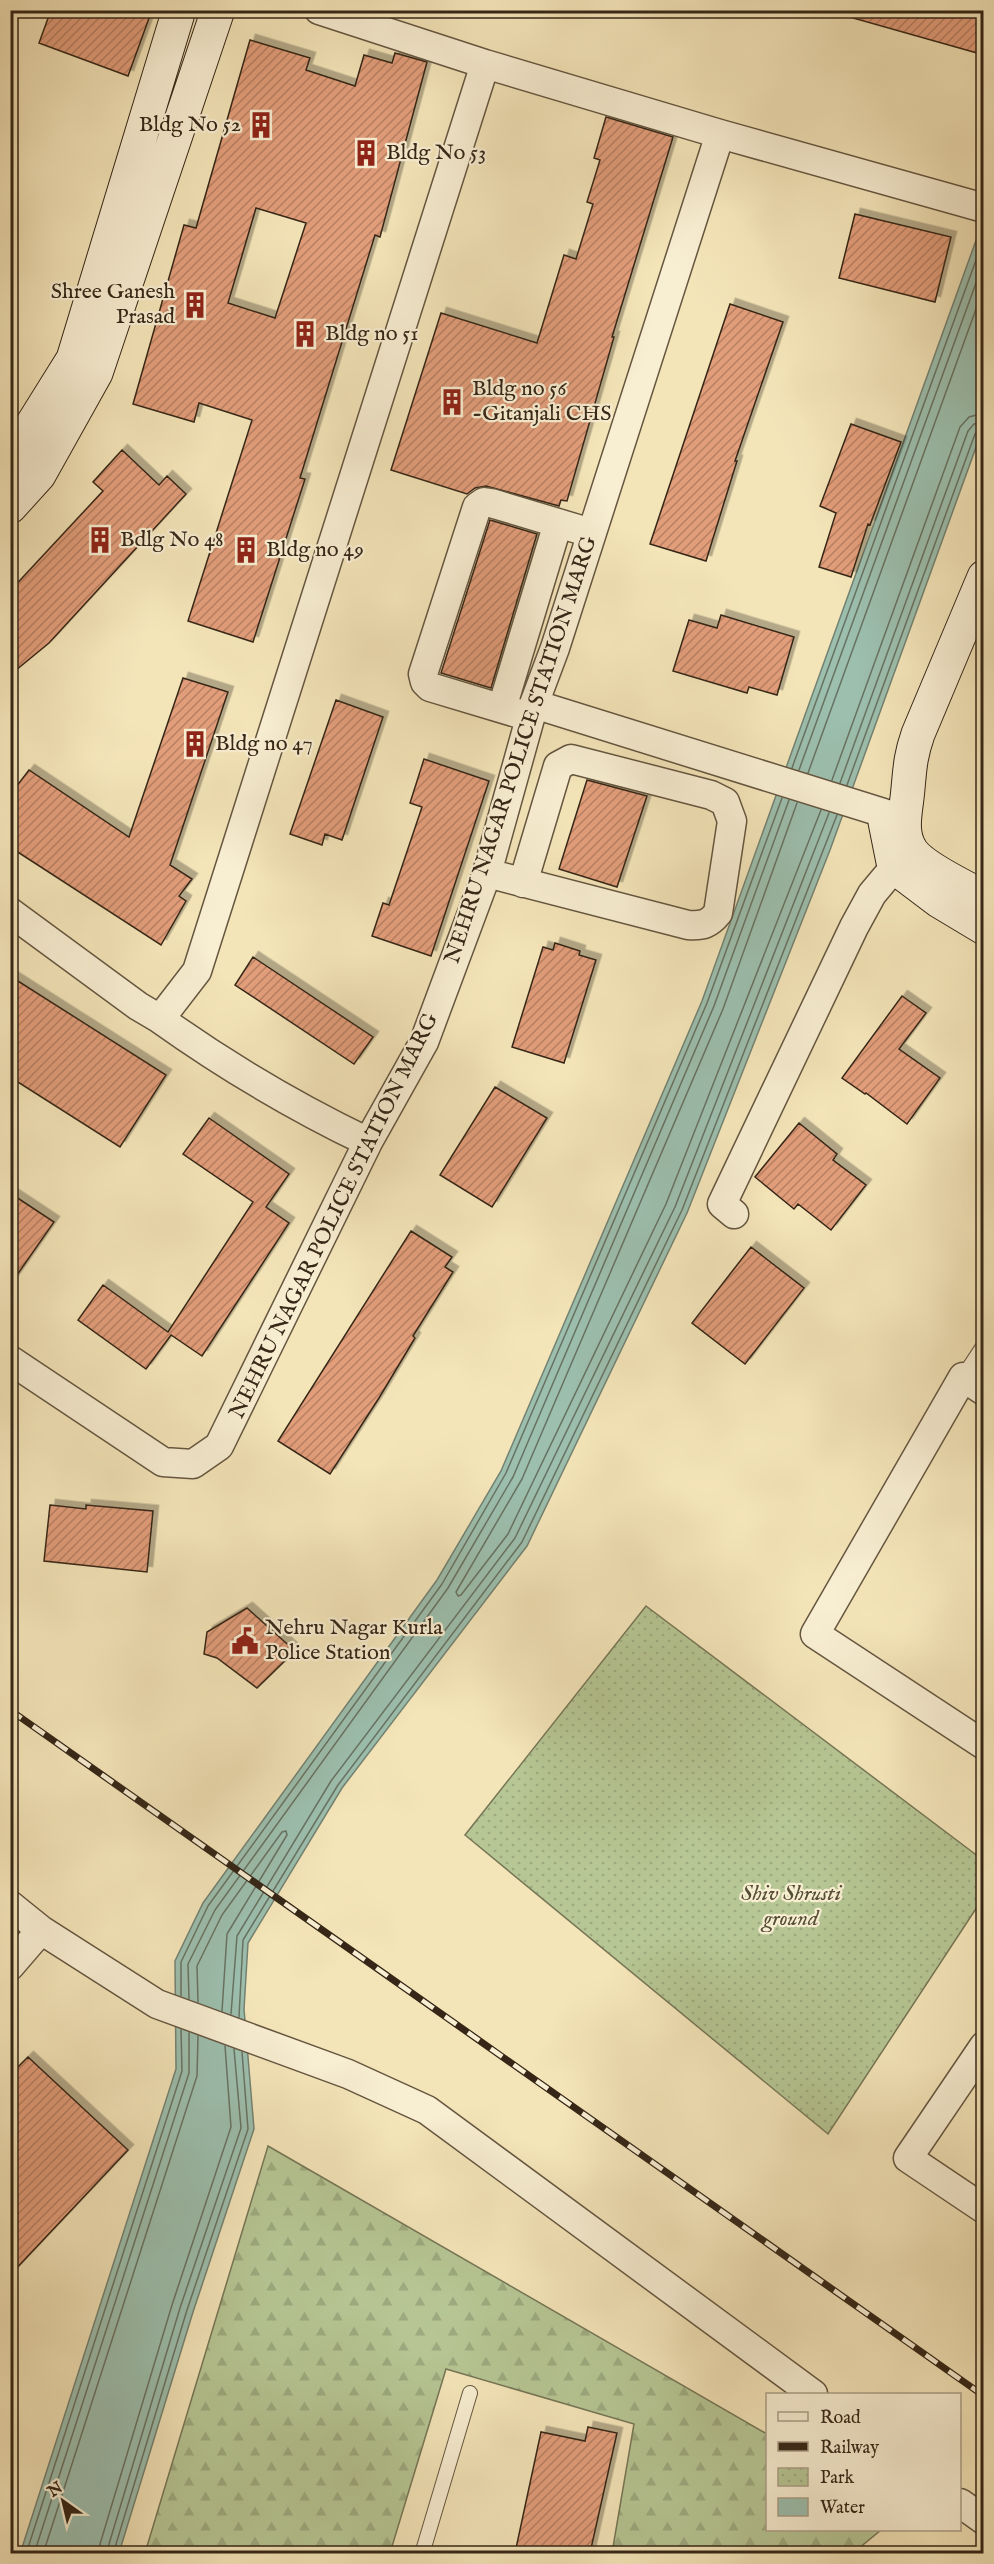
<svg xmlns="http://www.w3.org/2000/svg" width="994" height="2564" font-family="'IM FELL English',serif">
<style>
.forest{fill:url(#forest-firs);stroke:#767656;stroke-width:1.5}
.park{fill:url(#park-dots);stroke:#767656;stroke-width:1.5}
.water{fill:#9cbfae;stroke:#738272;stroke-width:1.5}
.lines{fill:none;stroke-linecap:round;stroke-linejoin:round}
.shore{stroke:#687262;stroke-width:1.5}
.building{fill:url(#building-hatch);stroke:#352617;stroke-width:1.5;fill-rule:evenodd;filter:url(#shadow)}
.lane-casing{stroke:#655640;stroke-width:16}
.street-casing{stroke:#655640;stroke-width:31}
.secondary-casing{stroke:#352617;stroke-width:35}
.lane{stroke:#f8eed2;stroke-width:14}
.street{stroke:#f8eed2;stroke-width:28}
.secondary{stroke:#f8eed2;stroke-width:33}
.rail-casing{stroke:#352617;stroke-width:7}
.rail{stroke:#f8eed2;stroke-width:4.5;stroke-dasharray:14;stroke-linecap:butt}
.labels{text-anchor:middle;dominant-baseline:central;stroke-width:4.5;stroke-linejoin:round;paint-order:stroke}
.poi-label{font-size:22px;fill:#352617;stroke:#f8eed2;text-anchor:start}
.street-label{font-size:22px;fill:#352617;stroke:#f8eed2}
.park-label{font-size:22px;font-style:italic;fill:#554e36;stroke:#f8eed2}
</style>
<defs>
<pattern id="forest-firs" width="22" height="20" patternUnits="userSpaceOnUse" patternTransform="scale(1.5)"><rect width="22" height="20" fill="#b6c694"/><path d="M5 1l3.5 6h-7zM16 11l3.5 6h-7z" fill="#9daa7f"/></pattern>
<pattern id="park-dots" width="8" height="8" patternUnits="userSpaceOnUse" patternTransform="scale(1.5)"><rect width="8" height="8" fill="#b6c694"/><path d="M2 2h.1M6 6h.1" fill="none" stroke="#9daa7f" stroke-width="1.8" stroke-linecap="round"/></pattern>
<pattern id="building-hatch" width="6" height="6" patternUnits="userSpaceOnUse" patternTransform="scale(1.5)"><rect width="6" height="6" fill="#e29d7a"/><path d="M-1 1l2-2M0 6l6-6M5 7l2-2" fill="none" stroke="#b88063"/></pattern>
<filter id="shadow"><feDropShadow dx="5.5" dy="-5.5" stdDeviation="0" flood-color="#0004"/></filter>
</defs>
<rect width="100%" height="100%" fill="#f4e5b9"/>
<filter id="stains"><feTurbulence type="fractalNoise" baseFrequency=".00333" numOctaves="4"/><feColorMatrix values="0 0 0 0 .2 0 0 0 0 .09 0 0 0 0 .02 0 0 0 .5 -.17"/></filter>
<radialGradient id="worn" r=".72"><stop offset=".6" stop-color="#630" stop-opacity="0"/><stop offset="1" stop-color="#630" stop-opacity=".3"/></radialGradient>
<path class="forest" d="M268,2146L767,2434L768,2530H881L853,2553H612L634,2424L446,2369L390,2553H145Z"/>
<path class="park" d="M646,1606L983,1860V1898L828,2134L465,1835Z"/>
<path class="water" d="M983,221V428L830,850L687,1213L527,1546L342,1788L248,1943L244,2009L254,2129L193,2312L119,2553L20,2554L176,2069L175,1961L203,1903L437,1580L501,1471L702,1001Z"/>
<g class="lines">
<path class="shore" d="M792,768L984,238
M799,770L984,261
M808,773L984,287
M832,780L960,427L969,417L984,413
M840,783L968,431L974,424L984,422
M847,785L975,434L979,430L984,429
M797,803L723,1009L522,1479L456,1592L458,1596L461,1595L508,1534L666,1204L821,810
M181,1996V1962L208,1906L442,1584L506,1473L707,1003L782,798
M189,1999L188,1964L215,1910L448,1588L513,1477L714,1006L789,800
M198,2002L197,1966L222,1915L282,1832L286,1831L287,1835L227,1934L222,2011
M231,2014L237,1936L331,1781L515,1538L675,1207L829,813
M239,2017L243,1940L338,1785L522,1542L682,1210L837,815
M26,2554L182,2071L181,2030
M34,2554L189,2073V2033
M43,2554L197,2076L198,2036
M97,2554L172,2305L231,2127L225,2046
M106,2554L180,2308L241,2128L234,2049
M113,2554L187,2310L248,2129L242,2052"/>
</g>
<path class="building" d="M51,10H152L128,76L39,43Z
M854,10H984V55L853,18Z
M250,40L310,58L306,70L355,86L364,55L392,63L395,53L427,62L380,237L375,235L300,478L305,479L253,642L188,621L252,420L199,403L194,422L133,404L184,225L196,228ZM256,208L306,223L275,318L228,303Z
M606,117L673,137L612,337H614L567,501L561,500L559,506L486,486L475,488L467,494L391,470L441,313L537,343L564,255L576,259L593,204L587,202L600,160L594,158Z
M855,214L951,237L935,302L839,278Z
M730,304L783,322L735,461H737L706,561L650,544Z
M851,424L901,442L870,525L868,524L851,577L819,567L836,513L820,506Z
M122,450L159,485L167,476L186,494L49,643L10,675V591L103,491L93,482Z
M490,520L537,534L491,688L441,673Z
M721,615L794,637L777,695L749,687L747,693L673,671L689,620L717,628Z
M183,678L228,692L170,865L192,879L179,896L186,901L161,945L10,847V795L29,770L129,837Z
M336,700L383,717L342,840L325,834L322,845L290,834Z
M424,759L489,781L431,956L372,936L383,903L389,905L422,807L410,803Z
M587,780L647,796L617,887L559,869Z
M555,943L580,951L579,955L596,960L564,1063L512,1047L543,947L553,950Z
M253,957L373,1037L354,1064L235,985Z
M10,976L166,1075L120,1147L10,1077Z
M902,996L926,1013L899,1049L940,1078L907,1124L866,1093L865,1094L842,1078Z
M495,1087L547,1118L492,1207L440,1175Z
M209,1118L289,1174L266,1207L289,1223L202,1356L171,1335L146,1369L78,1320L103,1285L168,1332L253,1202L183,1154Z
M799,1123L837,1154L833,1160L866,1185L831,1230L798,1204L794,1209L755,1177Z
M10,1193L54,1222L10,1285Z
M411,1231L452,1257L445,1267L453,1272L413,1336L415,1338L379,1398L330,1474L278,1441Z
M751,1247L804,1288L745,1364L692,1323Z
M50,1505L86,1509V1505L153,1511L147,1572L44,1561Z
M247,1608L295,1651L257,1688L217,1658L204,1654L207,1632Z
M28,2057L128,2150L10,2275V2075Z
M588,2427L617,2433L590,2553H515L541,2432L585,2441Z"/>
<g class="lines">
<defs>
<path id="lane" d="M963,1377L984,1345
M422,2554L470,2393"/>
<path id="street" d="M319,10L485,64L720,134L984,208
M534,704L903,819
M502,708L558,523
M530,717L430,687L425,682L423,674L477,507L484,502L491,503L591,533
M487,873L688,925C703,926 709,924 718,913L732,821L725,802L711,795L571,759L558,766L523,883
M10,912L138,1006L160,1019L197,971L485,64
M160,1019C226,1066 295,1107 368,1142
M734,1214L722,1204L854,927L872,894L908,851
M10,1360L163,1462L193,1464L219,1446L368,1142L424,1042L487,873L534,704L555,648L720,134
M984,1391L963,1377L815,1634L984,1745
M10,1905L41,1930L157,2004L348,2074L427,2110L813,2394
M10,1966L41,1930
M984,2046L908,2158L984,2209
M960,2503L984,2520"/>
<path id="secondary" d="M10,460L73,359L179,10
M10,507L39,475L96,373L218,10
M984,577L918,734C909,760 910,772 907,798C905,815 901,832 910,848C918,864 966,888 984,897
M885,822L894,867L939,901L984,928"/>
</defs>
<use href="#lane" class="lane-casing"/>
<use href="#street" class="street-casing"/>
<use href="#secondary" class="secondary-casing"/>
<use href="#lane" class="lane"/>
<use href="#street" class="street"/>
<use href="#secondary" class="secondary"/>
<defs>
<path id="rail" d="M10,1710L984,2396"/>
</defs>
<use href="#rail" class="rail-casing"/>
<use href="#rail" class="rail"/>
</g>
<defs>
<symbol id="building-bare" viewBox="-9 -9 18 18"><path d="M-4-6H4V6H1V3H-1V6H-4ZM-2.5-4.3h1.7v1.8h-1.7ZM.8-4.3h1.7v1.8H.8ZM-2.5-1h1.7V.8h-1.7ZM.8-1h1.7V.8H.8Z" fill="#8f2418" stroke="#f8eed2" stroke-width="2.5" paint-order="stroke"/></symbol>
<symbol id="civic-bare" viewBox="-9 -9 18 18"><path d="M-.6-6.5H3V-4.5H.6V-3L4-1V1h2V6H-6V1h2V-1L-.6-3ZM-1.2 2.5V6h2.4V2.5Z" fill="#8f2418" stroke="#f8eed2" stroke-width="2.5" paint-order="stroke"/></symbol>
</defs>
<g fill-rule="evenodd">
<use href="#building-bare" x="242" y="106" width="38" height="38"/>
<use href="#building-bare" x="347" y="134" width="38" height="38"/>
<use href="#building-bare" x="176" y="286" width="38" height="38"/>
<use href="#building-bare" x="286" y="315" width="38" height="38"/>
<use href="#building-bare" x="433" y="383" width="38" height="38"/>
<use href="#building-bare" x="81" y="521" width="38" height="38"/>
<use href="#building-bare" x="227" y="531" width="38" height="38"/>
<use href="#building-bare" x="176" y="725" width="38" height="38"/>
<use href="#civic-bare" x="226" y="1622" width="38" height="38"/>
</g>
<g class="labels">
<g class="poi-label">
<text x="241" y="125" text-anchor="end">Bldg No 52</text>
<text x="386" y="153">Bldg No 53</text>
<text x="175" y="292" text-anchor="end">Shree Ganesh<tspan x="175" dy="25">Prasad</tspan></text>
<text x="325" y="334">Bldg no 51</text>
<text x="472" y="389">Bldg no 56<tspan x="472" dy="25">-Gitanjali CHS</tspan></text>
<text x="120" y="540">Bdlg No 48</text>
<text x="266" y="550">Bldg no 49</text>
<text x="215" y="744">Bldg no 47</text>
<text x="265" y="1628">Nehru Nagar Kurla<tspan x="265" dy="25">Police Station</tspan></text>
</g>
<g class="street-label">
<text transform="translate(521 750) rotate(-72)">NEHRU NAGAR POLICE STATION MARG</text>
<text transform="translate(334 1216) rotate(-64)">NEHRU NAGAR POLICE STATION MARG</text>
</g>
<g class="park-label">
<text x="791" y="1894">Shiv Shrusti<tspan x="791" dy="25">ground</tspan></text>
</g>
</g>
<rect width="994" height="2564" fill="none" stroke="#f4e5b9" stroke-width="36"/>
<rect x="12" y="12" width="970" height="2540" fill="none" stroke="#352617" stroke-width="3"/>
<rect x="18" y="18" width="958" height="2528" fill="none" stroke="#352617" stroke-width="1.5"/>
<rect x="766" y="2393" width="195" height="138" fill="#f8eed2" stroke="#aa9e87" stroke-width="1.5"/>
<rect x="778" y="2412" width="30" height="9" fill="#f8eed2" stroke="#aa9e87" stroke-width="1.5"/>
<text x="820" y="2423" font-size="18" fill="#352617">Road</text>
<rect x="778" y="2442" width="30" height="9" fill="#352617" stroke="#aa9e87" stroke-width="1.5"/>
<text x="820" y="2453" font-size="18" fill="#352617">Railway</text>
<rect x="778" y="2468" width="30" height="18" fill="url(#park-dots)" stroke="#aa9e87" stroke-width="1.5"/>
<text x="820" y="2483" font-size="18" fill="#352617">Park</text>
<rect x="778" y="2498" width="30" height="18" fill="#9cbfae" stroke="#aa9e87" stroke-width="1.5"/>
<text x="820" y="2513" font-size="18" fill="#352617">Water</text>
<g transform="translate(63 2501) rotate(326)" stroke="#f8eed2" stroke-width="4.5" paint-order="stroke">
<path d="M0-4.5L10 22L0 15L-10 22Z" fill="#352617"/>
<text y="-9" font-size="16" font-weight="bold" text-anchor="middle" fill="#352617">N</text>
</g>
<rect width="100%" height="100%" filter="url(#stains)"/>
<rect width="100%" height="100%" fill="url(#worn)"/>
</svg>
